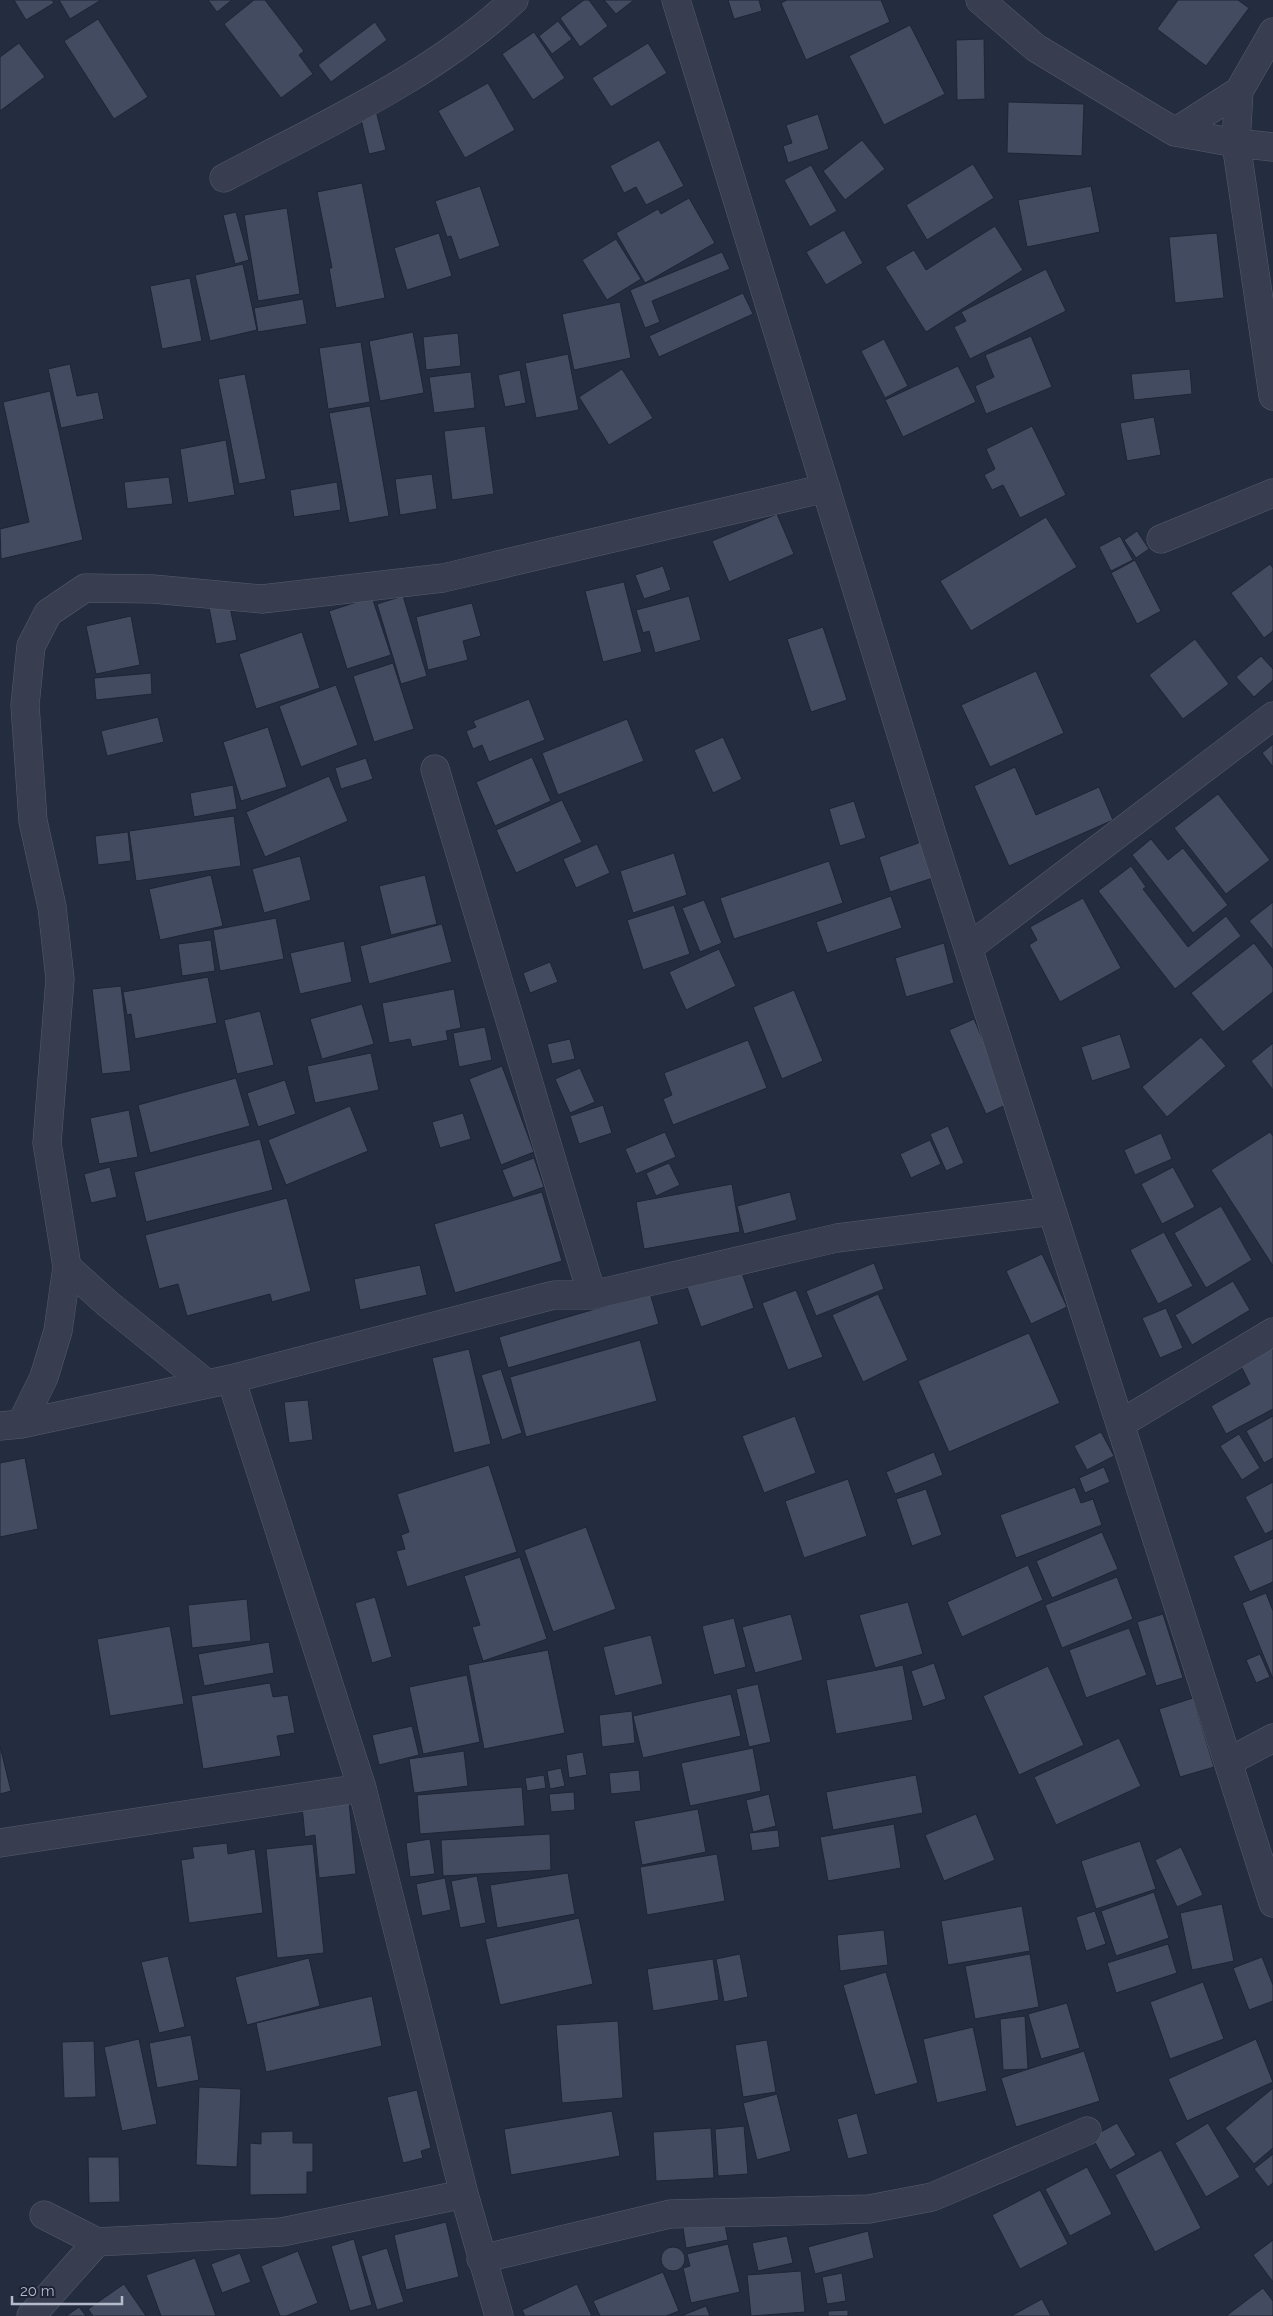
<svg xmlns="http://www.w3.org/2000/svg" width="1273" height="2316" font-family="Raleway,sans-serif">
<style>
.building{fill:#434b61;stroke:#1f2536}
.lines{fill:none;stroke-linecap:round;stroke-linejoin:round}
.street-casing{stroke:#565c6d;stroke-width:29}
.street{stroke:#383e4f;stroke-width:28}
</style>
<rect width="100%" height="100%" fill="#242c3f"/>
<path class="building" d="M14,0H52L54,3L26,20Z
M59,0H101L70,19Z
M208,0H232L217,12Z
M254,0H265L304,51L299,55L313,74L281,98L224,24Z
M584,0H589L608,26L580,47L560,18Z
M604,0H634L616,14Z
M728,0H759L762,11L734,19Z
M787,0H881L890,22L806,60L781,3Z
M1178,0H1238L1249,8L1206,66L1157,29Z
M98,19L148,97L114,119L64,41Z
M558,21L572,39L552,54L539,36Z
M375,22L387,40L331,82L318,65Z
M910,25L945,94L884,125L849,56Z
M534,32L565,78L533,100L502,54Z
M984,39L985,99L957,100L956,40Z
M19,43L45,77L0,111V57Z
M648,43L667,73L611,107L592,78Z
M488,83L515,130L465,158L438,111Z
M1008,102L1084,104L1082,156L1007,153Z
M376,111L386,150L369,154L360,115Z
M818,114L829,149L788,163L783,146L792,143L786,125Z
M659,140L684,186L646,205L636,187L624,193L610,166Z
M862,140L885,169L845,200L823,171Z
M973,164L994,198L927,240L906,205Z
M811,165L837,211L810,227L784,180Z
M362,183L385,298L336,308L329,268H332L317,192Z
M480,186L500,246L459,260L451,236L447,237L435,201Z
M1091,186L1100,232L1027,247L1018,200Z
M689,198L715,243L645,283L616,233L658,209L661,214Z
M287,208L300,294L258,301L244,215Z
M236,212L249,260L235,264L223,215Z
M995,226L1023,270L926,332L885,267L914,250L926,270Z
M844,230L863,263L826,285L806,252Z
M439,233L452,276L407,290L394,248Z
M1217,233L1224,298L1175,303L1169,237Z
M616,239L641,279L607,300L582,260Z
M722,252L730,269L652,301L660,322L645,328L630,290Z
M243,264L257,330L210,341L195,275Z
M1046,269L1066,311L970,359L954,327L966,321L961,312Z
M190,278L202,341L162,349L150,286Z
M743,293L753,314L659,357L649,336Z
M303,299L307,324L258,332L254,308Z
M620,302L631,358L574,370L562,314Z
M413,332L424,393L380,401L369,341Z
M458,333L461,366L426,370L423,337Z
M1031,336L1052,387L986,414L975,386L994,377L985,355Z
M884,339L908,386L885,398L861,351Z
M361,342L370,402L328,409L319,348Z
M568,354L579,410L536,418L525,363Z
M70,364L77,396L98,392L104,419L61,428L48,369Z
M958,366L976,402L903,437L885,400Z
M622,369L653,418L609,445L579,397Z
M1190,369L1192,394L1134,400L1131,374Z
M520,370L526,403L505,407L498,375Z
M471,372L475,408L434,413L429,377Z
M245,374L266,479L239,484L218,379Z
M50,391L83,540L1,559L0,529L29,522L3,402Z
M370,406L389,516L349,523L329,413Z
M1154,417L1161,455L1127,461L1120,423Z
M485,426L494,494L452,500L444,431Z
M1032,426L1066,495L1020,518L1003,485L992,490L984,475L995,469L986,449Z
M226,440L235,495L188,503L180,449Z
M432,474L437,509L400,515L395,479Z
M169,477L173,504L127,509L124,482Z
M337,482L341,510L294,517L290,490Z
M777,514L794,554L729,582L712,541Z
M1046,517L1077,567L971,631L940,581Z
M1137,531L1149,549L1136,558L1124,540Z
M1120,536L1133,560L1111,571L1099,547Z
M1135,560L1161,611L1137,624L1111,573Z
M1270,564L1273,568V631L1264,638L1231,593Z
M663,566L671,590L644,599L635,575Z
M624,582L642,652L603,662L585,591Z
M403,596L427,676L401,684L377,604Z
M689,596L701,640L655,653L649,631L643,633L636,610Z
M372,597L391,655L347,669L329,611Z
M229,603L237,640L216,644L209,607Z
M472,603L481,636L463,641L468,660L428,670L416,617Z
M131,616L140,665L96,674L86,626Z
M823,627L847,700L811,712L787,639Z
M302,632L320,688L256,709L239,654Z
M1195,639L1229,684L1183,719L1149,675Z
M1261,656L1273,669V680L1254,697L1236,677Z
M393,663L414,729L374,742L353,676Z
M1036,671L1064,733L990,767L961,705Z
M151,673L152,694L96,700L94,678Z
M336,685L358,745L301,767L279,706Z
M529,699L545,740L489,762L482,745L473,749L466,731L476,727L473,721Z
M158,717L164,742L107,756L101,731Z
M627,719L644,761L558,795L542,753Z
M268,727L287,787L241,801L223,742Z
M723,737L742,779L713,793L694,750Z
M1273,744V767L1262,753Z
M532,757L551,801L495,826L476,782Z
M366,758L373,779L341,789L335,768Z
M1015,767L1036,815L1099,787L1113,820L1009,866L974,786Z
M329,776L348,821L265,857L246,812Z
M233,785L237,809L194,817L190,793Z
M1218,794L1270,860L1226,894L1174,828Z
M562,800L582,842L516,873L496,830Z
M854,801L866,838L840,846L829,809Z
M234,816L241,866L136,881L129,831Z
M128,832L131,861L98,865L95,836Z
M1151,839L1168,860L1183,848L1228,905L1193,933L1132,855Z
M924,841L936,877L890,892L879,857Z
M597,844L610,873L576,888L563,859Z
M674,853L687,895L633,913L620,871Z
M300,856L311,900L264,913L252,869Z
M829,861L843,903L734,939L720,898Z
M1131,866L1146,887L1143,889L1188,947L1226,916L1241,936L1175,989L1098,891Z
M211,875L223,926L160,940L149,889Z
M425,875L437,924L391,935L379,886Z
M891,896L902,928L827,953L816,922Z
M1083,898L1121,968L1060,1002L1029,945L1037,940L1030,927Z
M704,900L722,943L700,952L682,908Z
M1273,902V950L1249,921Z
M674,905L690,954L643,970L627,920Z
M276,918L284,959L220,971L213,930Z
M442,924L452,962L369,984L360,946Z
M211,940L215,971L182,976L178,944Z
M344,941L352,982L300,994L290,953Z
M944,943L954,983L906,997L895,958Z
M1254,943L1273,968V992L1223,1032L1191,993Z
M719,949L736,986L686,1010L669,972Z
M550,962L558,982L530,993L523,973Z
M208,977L217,1023L135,1039L131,1014L127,1015L123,992Z
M121,986L131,1071L102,1074L92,989Z
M454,989L461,1028L446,1031L448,1040L412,1047L410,1039L389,1043L382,1003Z
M794,990L823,1061L782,1079L753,1007Z
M362,1004L374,1044L322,1059L310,1019Z
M260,1011L274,1065L237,1074L224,1020Z
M974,1019L1010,1103L986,1114L949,1030Z
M485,1027L492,1060L459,1067L453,1033Z
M1120,1034L1131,1068L1092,1081L1081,1047Z
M1201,1037L1226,1066L1167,1117L1142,1087Z
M570,1039L575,1059L552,1064L547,1044Z
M748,1040L767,1088L673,1125L663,1099L672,1095L664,1073Z
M1273,1043V1090L1251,1061Z
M371,1053L379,1090L315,1103L307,1066Z
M502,1066L534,1152L501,1165L469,1079Z
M580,1068L595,1102L570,1113L555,1079Z
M236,1078L250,1126L150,1153L138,1105Z
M285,1080L296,1114L258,1127L247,1093Z
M603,1105L612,1133L579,1144L570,1116Z
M350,1106L368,1151L286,1185L268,1140Z
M129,1110L138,1157L99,1164L90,1118Z
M463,1113L471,1139L440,1148L432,1122Z
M948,1126L964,1163L946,1171L930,1134Z
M665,1132L676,1157L636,1174L625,1149Z
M1270,1132L1273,1136V1266L1211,1170Z
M1161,1133L1172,1159L1135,1175L1124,1150Z
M260,1139L273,1190L146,1222L134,1172Z
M930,1140L941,1164L911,1178L900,1154Z
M534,1158L544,1187L513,1198L502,1170Z
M669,1163L680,1185L656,1196L646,1173Z
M110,1167L117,1197L91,1203L84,1174Z
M1173,1167L1195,1207L1162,1224L1141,1184Z
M732,1184L740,1232L644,1249L636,1202Z
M542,1192L562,1261L455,1293L434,1224Z
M790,1192L797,1220L744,1234L737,1206Z
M287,1198L311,1291L272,1302L270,1294L187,1316L178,1284L159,1289L145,1235Z
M1221,1206L1252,1260L1206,1288L1174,1233Z
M1164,1232L1193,1286L1158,1304L1130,1250Z
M1042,1254L1067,1307L1031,1324L1006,1271Z
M874,1263L884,1289L816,1316L806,1291Z
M420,1265L427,1295L360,1310L354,1279Z
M740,1267L754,1308L701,1327L687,1287Z
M1233,1281L1250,1310L1192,1345L1175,1315Z
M796,1290L823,1357L788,1370L762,1303Z
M650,1293L659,1324L508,1368L499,1337Z
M878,1294L908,1360L863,1382L832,1315Z
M1166,1308L1183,1348L1160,1358L1142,1318Z
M1029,1333L1060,1403L949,1452L918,1381Z
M640,1340L657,1401L526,1437L510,1377Z
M1273,1346V1409L1226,1434L1211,1406L1250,1384L1240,1364Z
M469,1349L491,1444L454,1453L432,1358Z
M501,1369L522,1433L502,1440L481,1375Z
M308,1400L313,1440L289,1443L284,1402Z
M795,1416L816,1473L764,1493L742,1436Z
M1273,1416V1458L1264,1463L1246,1431Z
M1101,1432L1114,1456L1087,1470L1074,1446Z
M1239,1434L1260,1468L1242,1480L1220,1446Z
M934,1452L943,1475L895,1494L886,1472Z
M25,1458L38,1529L0,1537V1463Z
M489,1465L517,1552L407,1587L396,1551L405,1549L401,1535L409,1532L397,1494Z
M1104,1467L1110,1482L1085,1493L1079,1478Z
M848,1479L867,1536L804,1558L785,1501Z
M1273,1482V1530L1265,1534L1245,1497Z
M1075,1487L1081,1503L1093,1499L1102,1525L1016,1558L1000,1515Z
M926,1489L942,1535L912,1546L896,1499Z
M586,1527L616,1609L553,1632L524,1550Z
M1102,1532L1118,1569L1052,1598L1036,1561Z
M1273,1538V1582L1250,1592L1233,1556Z
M520,1557L547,1639L483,1661L472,1627L480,1625L464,1576Z
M1028,1565L1043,1600L962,1637L947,1602Z
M1117,1577L1133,1619L1062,1648L1045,1605Z
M1266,1593L1273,1611V1679L1242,1603Z
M375,1597L392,1657L372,1663L355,1603Z
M247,1599L251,1641L192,1648L188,1605Z
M908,1602L923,1654L875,1668L859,1615Z
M791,1614L803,1660L755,1673L742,1627Z
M1163,1614L1183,1678L1156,1686L1137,1622Z
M734,1618L746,1667L714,1675L702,1626Z
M170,1626L184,1704L110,1716L97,1639Z
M1129,1628L1147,1675L1086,1698L1069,1650Z
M651,1635L663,1684L615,1696L603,1647Z
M269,1642L274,1673L204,1686L198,1654Z
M548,1650L565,1733L484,1749L468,1665Z
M1260,1654L1270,1677L1256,1683L1246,1660Z
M934,1663L946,1699L923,1707L911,1671Z
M903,1665L913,1720L836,1734L826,1680Z
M1048,1666L1084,1745L1019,1775L983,1696Z
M467,1675L480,1742L423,1754L409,1687Z
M270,1683L273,1697L288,1695L295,1733L277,1736L281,1756L203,1769L191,1696Z
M758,1684L771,1742L749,1747L736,1689Z
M731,1694L741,1736L643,1758L633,1716Z
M1193,1698L1214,1767L1180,1777L1159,1709Z
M632,1711L635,1743L602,1747L599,1715Z
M412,1726L419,1755L379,1765L372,1735Z
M1119,1738L1141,1786L1056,1825L1034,1777Z
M0,1746L11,1791L0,1794Z
M753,1748L761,1791L690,1806L681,1763Z
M464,1751L468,1786L414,1793L409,1759Z
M583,1752L587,1775L569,1778L566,1755Z
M561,1768L565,1786L550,1789L547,1771Z
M639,1770L641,1791L611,1794L609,1773Z
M544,1775L546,1788L527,1791L525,1778Z
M916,1775L923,1813L833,1830L826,1792Z
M522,1787L525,1826L420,1834L417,1795Z
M574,1792L575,1810L551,1812L549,1794Z
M769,1794L776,1826L753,1832L746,1800Z
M349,1802L356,1874L319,1878L315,1835L305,1837L302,1806Z
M698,1809L706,1852L642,1865L634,1821Z
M976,1814L995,1860L944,1881L925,1835Z
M894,1824L901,1868L828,1881L820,1837Z
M778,1830L780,1847L752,1851L749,1833Z
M550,1834L551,1870L443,1876L441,1840Z
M430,1839L435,1874L410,1877L406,1843Z
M1140,1841L1156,1889L1096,1909L1081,1861Z
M227,1843L228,1854L255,1849L263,1913L189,1923L181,1860L194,1858L192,1847Z
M313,1844L324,1953L277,1958L266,1849Z
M1181,1847L1203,1895L1177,1907L1155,1860Z
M717,1854L725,1901L647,1915L640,1867Z
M568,1873L575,1914L497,1928L490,1885Z
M477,1876L486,1923L460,1928L451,1881Z
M445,1878L451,1910L422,1916L416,1884Z
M1154,1892L1169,1938L1116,1956L1101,1911Z
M1222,1904L1234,1961L1192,1970L1180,1913Z
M1022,1906L1030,1951L948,1965L941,1921Z
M1095,1911L1106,1944L1086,1951L1076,1917Z
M579,1918L593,1984L500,2005L485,1939Z
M884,1930L888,1965L840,1971L837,1935Z
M1168,1944L1177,1973L1116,1993L1107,1963Z
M740,1954L748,1997L724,2002L716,1959Z
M1030,1954L1039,2007L975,2019L965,1966Z
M168,1956L185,2027L159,2033L141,1962Z
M1262,1957L1273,1985V2001L1249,2010L1233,1968Z
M309,1958L320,2006L247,2025L235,1977Z
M713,1959L719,2000L653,2011L647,1969Z
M886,1972L918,2083L875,2095L843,1985Z
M1203,1982L1224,2039L1170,2059L1150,2002Z
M372,1996L382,2046L266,2072L256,2023Z
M1067,2003L1080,2048L1041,2059L1028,2014Z
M1025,2016L1028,2069L1003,2070L1000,2019Z
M618,2021L623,2098L562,2103L556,2025Z
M973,2027L987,2091L937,2103L923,2039Z
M191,2035L199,2080L157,2088L149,2043Z
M139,2039L157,2124L122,2131L104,2047Z
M1256,2039L1273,2082L1187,2121L1168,2079Z
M767,2040L776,2092L743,2097L735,2045Z
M94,2041L96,2097L64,2098L62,2042Z
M1084,2051L1100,2101L1016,2127L1001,2078Z
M199,2087L241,2089L237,2167L196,2165Z
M1273,2088V2148L1254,2164L1225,2128Z
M417,2090L431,2148L421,2151L423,2158L403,2163L387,2097Z
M777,2094L791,2151L757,2160L743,2103Z
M612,2111L620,2156L511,2175L504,2129Z
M857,2113L868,2154L848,2159L837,2119Z
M1117,2123L1136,2155L1110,2170L1092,2137Z
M1208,2123L1240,2177L1206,2197L1175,2143Z
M744,2126L748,2174L718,2176L715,2129Z
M711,2128L714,2178L656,2181L653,2132Z
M293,2131V2143H313V2172H307V2194L250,2195V2143L261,2144V2132Z
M1161,2150L1201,2228L1155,2252L1115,2175Z
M1273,2154V2183L1268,2187L1254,2169Z
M88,2157H119L120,2202L89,2203Z
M1087,2167L1112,2214L1070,2236L1045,2189Z
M1040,2190L1068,2244L1020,2269L992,2215Z
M724,2220L728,2240L686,2248L683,2228Z
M446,2222L459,2277L406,2290L394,2235Z
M868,2231L874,2258L815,2274L808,2247Z
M787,2236L793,2263L758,2271L752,2243Z
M354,2239L372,2305L350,2311L331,2246Z
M1273,2240V2282L1253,2255Z
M728,2244L740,2292L691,2303L683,2268L690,2266L687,2254Z
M661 2259a12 12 0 1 1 24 0a12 12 0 1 1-24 0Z
M387,2248L404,2302L377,2310L361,2256Z
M298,2251L318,2303L286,2316H280L261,2266Z
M240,2253L251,2282L222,2293L211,2264Z
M195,2258L216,2316H161L146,2275Z
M801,2271L805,2312L751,2316L747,2275Z
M663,2272L679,2311L666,2316H600L593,2301Z
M842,2273L846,2301L827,2304L822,2277Z
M124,2284L146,2316H93L88,2309Z
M577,2284L592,2316H525L522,2310Z
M1263,2288L1273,2301V2316H1226Z
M1042,2299L1051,2316H1011Z
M706,2306L710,2316H681Z
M79,2307L86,2316H66Z
M848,2310V2316H828V2311Z"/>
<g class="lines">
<defs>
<path id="street" d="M676,0L933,838L1273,1903
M980,0L1036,48L1175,132L1236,143L1273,147
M1239,91L1236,143L1273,396
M1175,132L1239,91L1273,32
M224,178C322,126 433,76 514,0
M1161,539L1273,493
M435,769L592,1295
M968,948L1273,716
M67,1267L108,1304L207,1384
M231,1379L362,1788L464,2194L499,2316
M21,1424L44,1377L58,1331L67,1267L47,1143L60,979L52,907L33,821L25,705L31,646L48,613L85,588L153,589L262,599L443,578L826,488
M1120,1424L1273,1332
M0,1426L21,1424L231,1379L554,1295H592L837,1238L1052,1211
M1228,1762L1273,1738
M0,1843L362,1788
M44,2215L97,2242L282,2232L464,2194
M481,2259L670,2214L869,2209L932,2197L1087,2131
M31,2316L97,2242"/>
</defs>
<use href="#street" class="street-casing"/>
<use href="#street" class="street"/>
</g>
<path d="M12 2296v8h110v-8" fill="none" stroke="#b5baca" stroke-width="2.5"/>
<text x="20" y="2296" font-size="15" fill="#b5baca" stroke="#1d2334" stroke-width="4" paint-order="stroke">20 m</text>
</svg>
